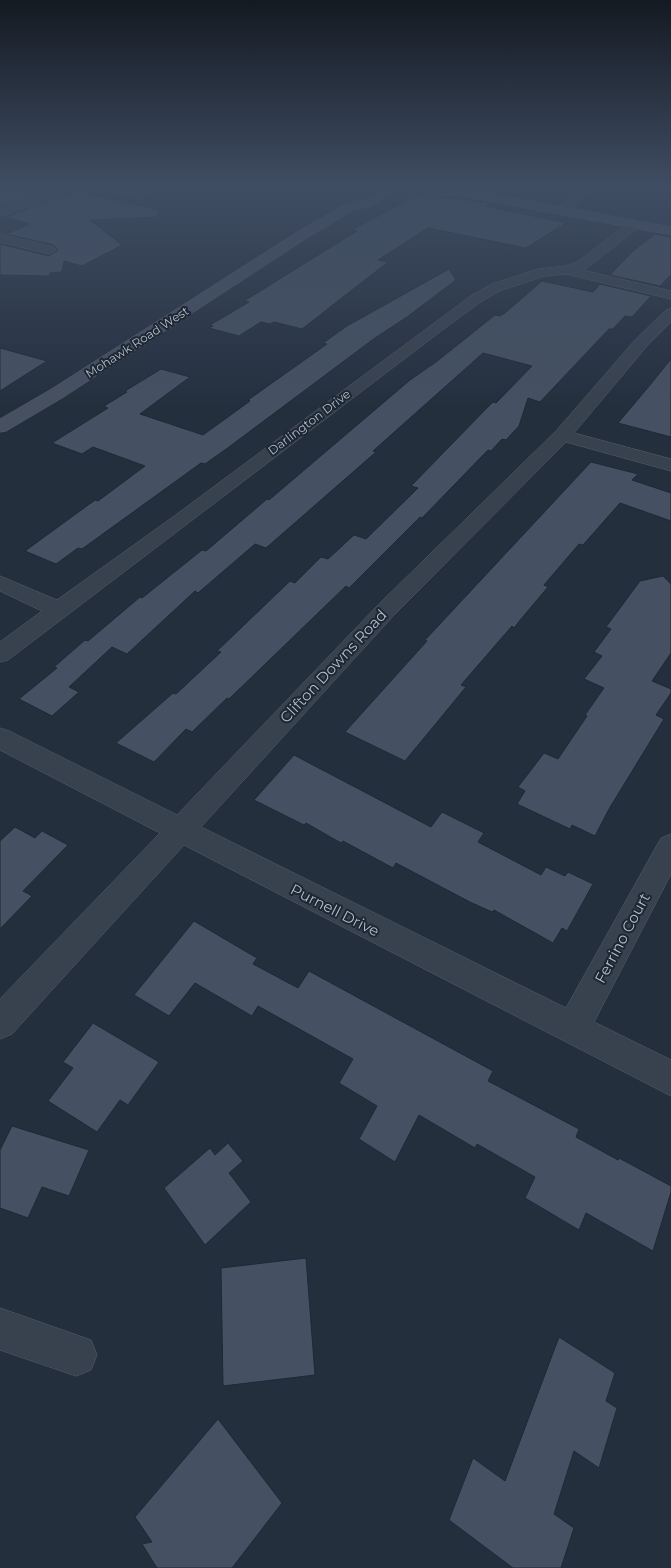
<svg xmlns="http://www.w3.org/2000/svg" width="671" height="1568" font-family="Montserrat,sans-serif">
<style>
.building{fill:#455162;stroke:#1f2835}
.lines{fill:none;stroke-linecap:round;stroke-linejoin:round}
.street-casing{stroke:#565f6c;stroke-width:1}
.secondary-casing{stroke:#565f6c;stroke-width:1}
.street{fill:#38414e;fill-rule:evenodd}
.secondary{fill:#465061;fill-rule:evenodd}
.labels{text-anchor:middle;dominant-baseline:central;stroke-width:4;stroke-linejoin:round;paint-order:stroke}
.far-street-label{font-size:12px;fill:#b4bcc9;stroke:#1d2633}
.street-label{font-size:15px;fill:#b4bcc9;stroke:#1d2633}
</style>
<rect width="100%" height="100%" fill="#242f3e"/>
<path class="building" d="M0,187H56L0,207Z
M464,187H515L504,194Z
M75,191L158,210L157,217L90,220L122,245L82,266L64,261L62,272L50,273L49,276L0,275V244L49,256L58,250L54,245L6,234L30,224L5,217Z
M419,194L490,203L486,206L566,223L526,248L428,228L378,260L388,262L302,329L274,322L270,324L261,322L239,336L209,328L213,326L210,325L249,302L244,301L357,231L352,230Z
M655,234L671,237V275L660,286L610,275L633,251Z
M449,269L456,280L407,317L375,338L229,447L205,464L201,463L82,549L78,548L56,564L25,551L95,500L98,501L145,466L93,447L82,454L52,443L108,408L104,406L127,392L125,391L161,369L190,377L140,414L203,435L250,401L248,400L327,344L323,343L347,326Z
M542,281L593,292L600,284L651,296L632,317L625,316L613,329H609L540,402L528,398L519,426L506,440L502,439L491,451L488,450L422,518L420,517L349,588L346,586L229,699L227,698L192,732L186,729L154,762L116,743L173,693L176,694L221,652L217,651L290,581L295,583L321,557L328,559L354,535L366,539L418,488L411,486L483,412L493,402L496,403L532,366L483,353L373,451L376,452L266,548L255,544L198,593L195,591L127,654L112,647L69,687L79,692L52,716L19,699L57,668L54,667L85,640L88,641L140,597L142,598L202,550L206,551L267,499L269,500L410,380L436,362L495,315L500,316L506,312Z
M0,348L47,361L0,391Z
M671,359V437L618,423L650,385Z
M591,462L638,474L632,480L671,493V521L620,503L583,545L579,544L544,585L548,587L521,619L514,628L512,626L461,685L466,687L405,761L345,732L427,641L425,640Z
M663,576L671,584V653L652,681L671,689V693L656,715L664,719L609,809L595,836L572,825L570,829L517,804L525,791L518,787L544,753L558,759L587,716L585,715L604,688L584,679L602,656L594,652L611,629L606,627L640,581Z
M294,755L431,827L442,812L484,833L478,842L541,875L546,867L565,876L568,872L593,884L567,931L562,928L553,943L494,910L492,912L470,902L396,863L393,868L343,841L341,843L306,823L304,825L254,800Z
M15,827L35,838L42,831L68,845L23,891L32,896L0,929V841Z
M194,921L257,958L253,964L298,988L309,971L493,1071L488,1081L579,1129L576,1137L618,1160L619,1158L671,1186V1192L653,1251L586,1213L579,1230L525,1198L535,1177L477,1144L475,1148L419,1115L395,1162L359,1139L377,1106L339,1083L353,1059L258,1006L252,1016L195,983L169,1016L134,995Z
M93,1023L159,1062L128,1105L120,1100L97,1132L48,1101L73,1068L63,1062Z
M12,1126L89,1150L69,1196L42,1187L28,1218L0,1208V1150Z
M228,1143L243,1161L229,1173L251,1202L205,1245L164,1188L210,1148L215,1155Z
M306,1258L315,1375L223,1386L221,1268Z
M559,1337L615,1373L606,1401L617,1408L599,1468L574,1451L554,1514L574,1528L561,1568H513L449,1520L473,1458L505,1481Z
M218,1419L282,1503L232,1568H157L142,1544L152,1542L135,1517Z"/>
<g class="lines">
<defs>
<path id="street" d="M62,187H78L76,189L0,217V209Z
M96,187H117L145,193L147,195L141,199L98,189Z
M581,187H593L567,214H559L557,211L559,208Z
M635,220L641,224L639,227L587,268L582,270L671,291V299L566,274L545,276L502,290L482,301L445,328L8,660L0,662V642L42,611L0,591V576L57,600L173,517L472,295L492,284L538,269L565,266L577,262L631,221Z
M0,234L54,247L56,250L49,254L0,242Z
M671,309V322L647,346L574,433L671,459V471L566,442L394,615L201,827L566,1008L661,838L671,834V874L594,1022L671,1060V1096L184,845L12,1034L0,1039V999L160,833L0,750V728L9,731L177,815L378,605L556,431L635,340L666,310Z
M0,1308L91,1340L97,1355L91,1370L76,1376L0,1350Z"/>
<path id="secondary" d="M387,187H400L373,206L354,210L307,238L62,398L6,431L0,432V419L50,390L297,232L346,204L365,200Z
M409,187L461,188L671,227V235L461,196C449,196 417,195 409,187Z"/>
</defs>
<use href="#street" class="street-casing"/>
<use href="#secondary" class="secondary-casing"/>
<use href="#street" class="street"/>
<use href="#secondary" class="secondary"/>
</g>
<linearGradient id="sky" x2="0" y2="1"><stop stop-color="#141a22"/><stop offset="0.46" stop-color="#3f4d63"/><stop offset="1" stop-color="#3f4d63" stop-opacity="0"/></linearGradient>
<rect width="671" height="406" fill="url(#sky)"/>
<g class="labels">
<g class="far-street-label">
<text transform="translate(137 342) rotate(-33)">Mohawk Road West</text>
<text transform="translate(309 422) rotate(-37)">Darlington Drive</text>
</g>
<g class="street-label">
<text transform="translate(333 666) rotate(-47)">Clifton Downs Road</text>
<text transform="translate(335 910) rotate(27)">Purnell Drive</text>
<text transform="translate(622 938) rotate(-62)">Ferrino Court</text>
</g>
</g>
</svg>
